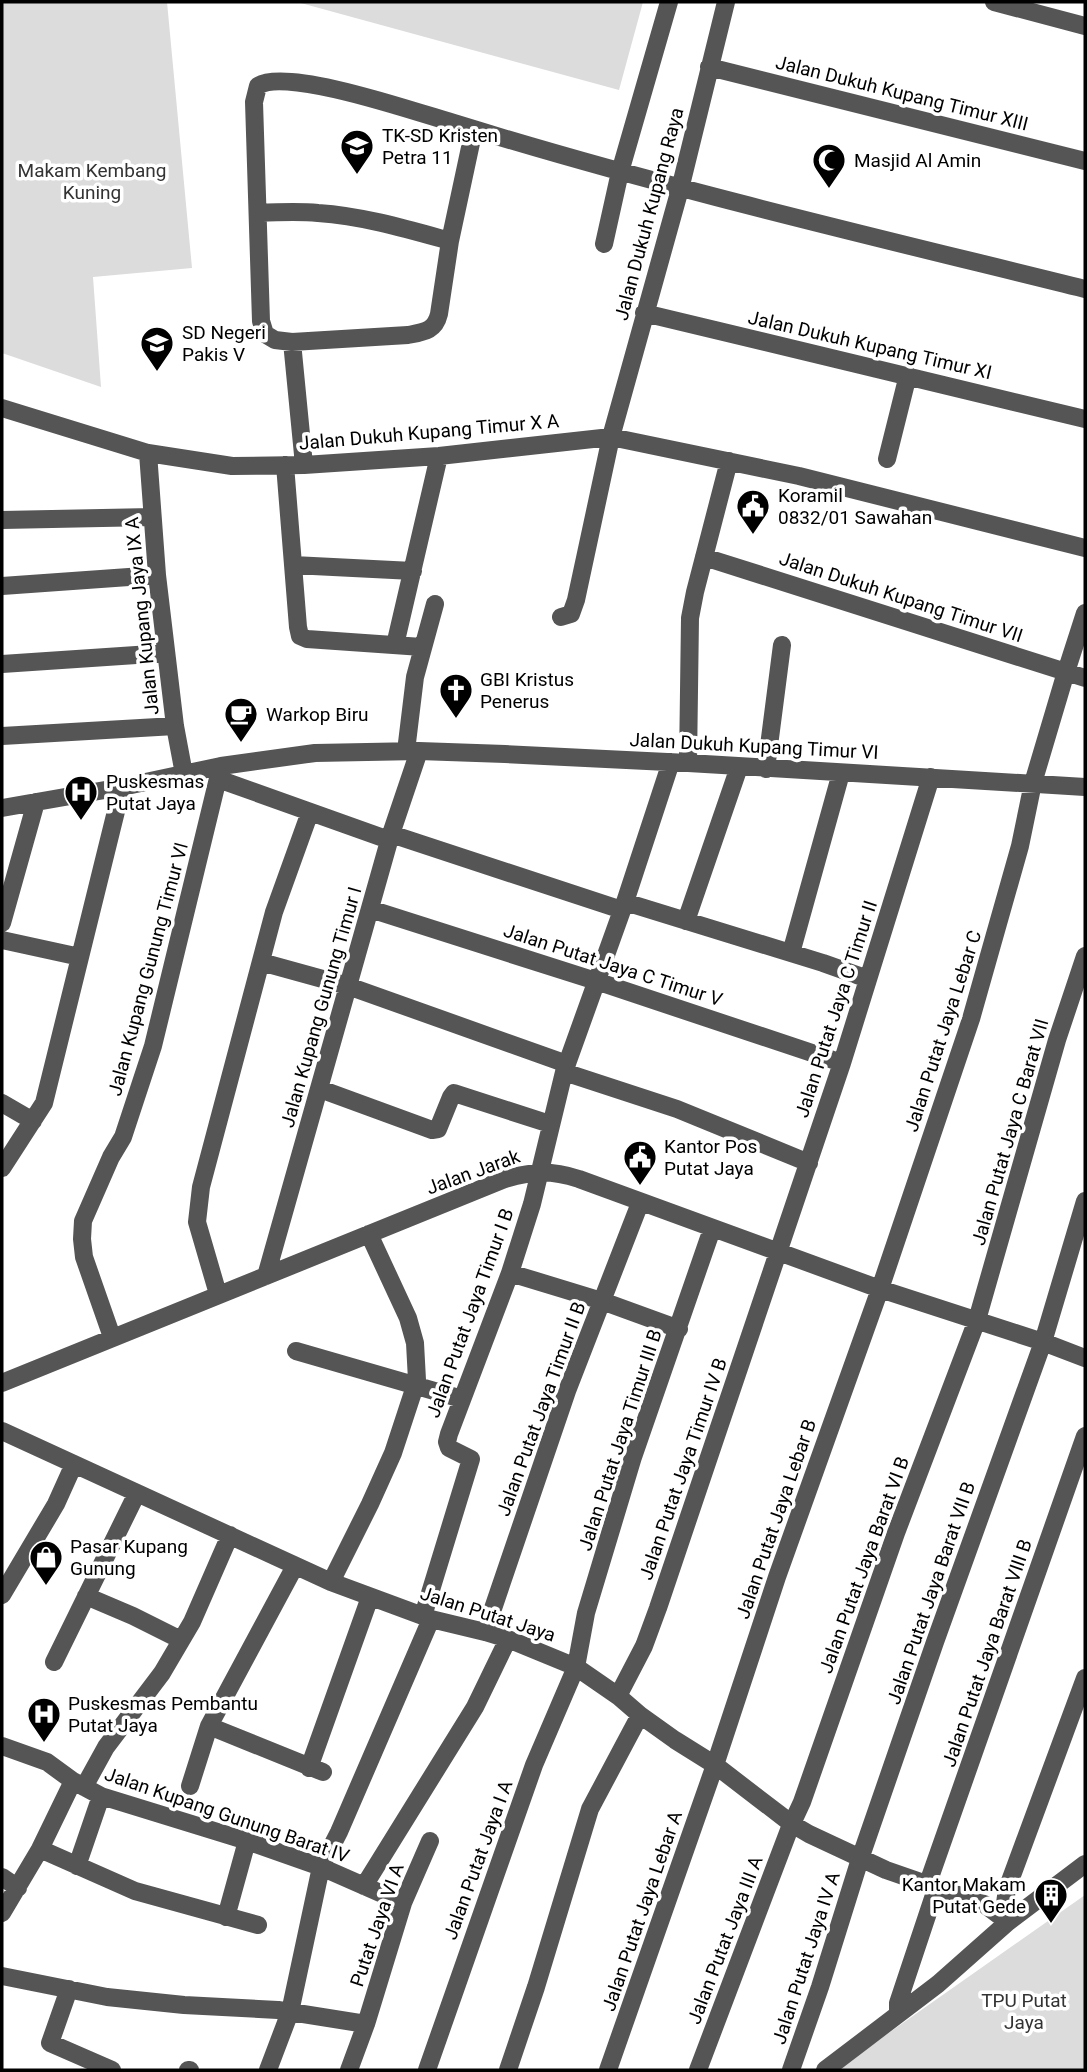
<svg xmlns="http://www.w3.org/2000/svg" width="1087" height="2072" font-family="Roboto,sans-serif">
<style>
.green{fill:#dcdcdc}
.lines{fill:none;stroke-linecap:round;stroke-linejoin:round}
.minor{stroke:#555;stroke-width:18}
.labels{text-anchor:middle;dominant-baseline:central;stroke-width:7;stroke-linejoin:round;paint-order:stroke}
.street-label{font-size:19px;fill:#000;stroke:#fff}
.poi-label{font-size:19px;fill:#000;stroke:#fff;text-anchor:start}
.park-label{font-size:19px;fill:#333;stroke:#fff}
</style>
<rect width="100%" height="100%" fill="#fff"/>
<path class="green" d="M2,2H167L192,268L93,277L101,387L2,353Z
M297,2H643L619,90Z
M1085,1895V2070H836Z"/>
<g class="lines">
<path class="minor" d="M994,2L1085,26
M709,67L1085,161
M474,129L450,241L439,314C435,331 424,332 408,335L292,342L275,340L265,334L261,321L254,102L258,86C284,66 422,114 457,124C664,188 875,237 1085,289
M258,213C278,212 298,211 318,213C363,216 407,229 450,241
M604,244L620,172L669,2
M644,313L1085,419
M292,342L304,465
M2,408L148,453L232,466L304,465L439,456L611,437L799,476L1085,548
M148,453L157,575L175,726L184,774
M887,459L908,375
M285,465L298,627L300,636L307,639L422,647
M2,520L152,517
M704,557L1085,678
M293,565L413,571
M2,586L157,575
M561,617L571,614L576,600L611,437L680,189L726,2
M395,645L439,456
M2,664L166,653
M2,736L175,726
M406,751L415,677L435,604
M688,763L690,618L695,592L729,461
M766,769L782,645
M218,779L389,840
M2,808L122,787L221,766L315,753L419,751L505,754L688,763L1085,787
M391,834L622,910
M625,902L823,963L868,979
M370,909L596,981L842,1063
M686,921L739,767
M2,923L36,802
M2,940L80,957
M791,953L841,773
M261,962L348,986L567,1064
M564,1072L677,1109L809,1163
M320,1089L432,1130L438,1129L451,1097L454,1093L550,1124
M2,1103L33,1121
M2,1168L44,1103L122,787
M510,1273L602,1301L679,1329
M266,1276L391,834L419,751
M218,1294L197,1222L201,1187L274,912L310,812
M112,1337L84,1257L82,1239L83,1221L111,1157L123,1137L153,1046L221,766
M296,1351L462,1399
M2,1383L505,1179C534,1171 550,1170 579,1179L880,1289L1043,1342L1085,1358
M2,1431L331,1582L431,1619L485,1632L508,1639L576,1667L618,1696L640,1715L675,1740L715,1765L792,1824L809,1834L886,1870L984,1904L1008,1922
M331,1582L370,1504L393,1453L417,1380L415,1343L408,1318L369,1234
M2,1595L56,1504L74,1464
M86,1596L133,1616L181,1640
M423,1616L471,1459L449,1448L447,1442L449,1434L510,1273L532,1204L564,1072L625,902L671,762
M485,1632L567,1391L640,1203
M54,1662L137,1493
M618,1696L644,1646L658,1608L842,1063L931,777
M209,1726L323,1772
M2,1746L47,1762L73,1781L101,1796L247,1841L321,1867L403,1903
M309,1768L370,1597
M190,1786L209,1726L295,1566
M84,1787L106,1747L162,1673L192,1622L230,1535
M40,1849L135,1891L258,1925
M77,1866L101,1796
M2,1877L18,1888
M928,1883L1085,1436
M364,1886L475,1707L508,1639
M2,1913L40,1849L73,1781
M226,1917L247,1841
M1003,1918L1007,1889L1085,1678
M2,1976L107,1997L184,2005L278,2010L366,2024
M69,1989L50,2043L112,2070
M898,2014V2003L937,1886
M188,2070H190
M268,2070L290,2012L321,1867L339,1832L431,1619
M349,2070L366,2024L403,1903L430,1841
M427,2070L534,1765L576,1667L586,1613L633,1457L712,1229
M508,2070L536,1987L590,1809L640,1715
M608,2070L715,1765L777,1577L880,1289L971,1019L1020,846L1033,783L1066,672L1085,613
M698,2070L789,1830L802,1802L896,1533L977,1320L1057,1040L1085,956
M791,2070L820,1987L860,1859L935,1642L1043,1342L1085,1201
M825,2070L938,1984L1008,1922L1085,1864"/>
</g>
<defs>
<symbol id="school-pin" viewBox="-11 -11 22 30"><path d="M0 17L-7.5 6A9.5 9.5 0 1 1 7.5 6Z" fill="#000" stroke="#fff"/><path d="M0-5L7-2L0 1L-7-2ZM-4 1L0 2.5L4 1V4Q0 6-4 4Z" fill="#fff"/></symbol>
<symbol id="mosque-pin" viewBox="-11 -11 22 30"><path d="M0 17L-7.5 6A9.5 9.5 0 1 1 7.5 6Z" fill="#000" stroke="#fff"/><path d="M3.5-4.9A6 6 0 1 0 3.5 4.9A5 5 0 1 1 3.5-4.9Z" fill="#fff"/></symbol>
<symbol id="civic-pin" viewBox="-11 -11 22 30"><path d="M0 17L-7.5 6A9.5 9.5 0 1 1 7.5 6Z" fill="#000" stroke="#fff"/><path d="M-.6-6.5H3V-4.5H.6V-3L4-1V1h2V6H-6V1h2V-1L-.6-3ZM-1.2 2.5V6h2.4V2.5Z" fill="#fff"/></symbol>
<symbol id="church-pin" viewBox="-11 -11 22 30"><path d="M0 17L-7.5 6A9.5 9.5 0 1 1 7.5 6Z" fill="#000" stroke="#fff"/><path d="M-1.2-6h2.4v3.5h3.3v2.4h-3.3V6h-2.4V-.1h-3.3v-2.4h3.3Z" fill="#fff"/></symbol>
<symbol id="cafe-pin" viewBox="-11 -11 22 30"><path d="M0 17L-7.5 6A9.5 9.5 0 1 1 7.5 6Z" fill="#000" stroke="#fff"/><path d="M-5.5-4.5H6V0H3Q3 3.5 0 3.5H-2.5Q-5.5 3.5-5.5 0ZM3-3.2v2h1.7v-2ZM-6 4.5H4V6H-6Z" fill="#fff"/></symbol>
<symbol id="hospital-pin" viewBox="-11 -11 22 30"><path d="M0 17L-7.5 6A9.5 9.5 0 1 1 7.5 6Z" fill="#000" stroke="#fff"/><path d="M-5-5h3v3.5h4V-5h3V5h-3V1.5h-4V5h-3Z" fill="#fff"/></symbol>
<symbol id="shop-pin" viewBox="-11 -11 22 30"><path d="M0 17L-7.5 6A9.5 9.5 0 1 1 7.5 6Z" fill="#000" stroke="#fff"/><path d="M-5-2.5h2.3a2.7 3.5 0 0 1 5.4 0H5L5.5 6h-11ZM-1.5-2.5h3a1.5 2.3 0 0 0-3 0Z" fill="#fff"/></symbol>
<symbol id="building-pin" viewBox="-11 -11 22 30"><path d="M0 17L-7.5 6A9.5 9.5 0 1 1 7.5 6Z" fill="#000" stroke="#fff"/><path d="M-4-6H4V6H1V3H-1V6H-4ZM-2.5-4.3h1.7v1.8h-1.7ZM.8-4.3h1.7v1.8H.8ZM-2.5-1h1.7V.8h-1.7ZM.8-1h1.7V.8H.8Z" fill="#fff"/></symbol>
</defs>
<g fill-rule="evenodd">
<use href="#school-pin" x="338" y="127" width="38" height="52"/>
<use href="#mosque-pin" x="810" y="141" width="38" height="52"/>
<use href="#school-pin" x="138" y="324" width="38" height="52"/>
<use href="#civic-pin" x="734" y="487" width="38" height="52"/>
<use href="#church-pin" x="437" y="671" width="38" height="52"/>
<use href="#cafe-pin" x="222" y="695" width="38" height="52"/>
<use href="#hospital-pin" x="62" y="773" width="38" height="52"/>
<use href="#civic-pin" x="621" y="1138" width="38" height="52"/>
<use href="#shop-pin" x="27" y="1538" width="38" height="52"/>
<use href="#hospital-pin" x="25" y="1695" width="38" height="52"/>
<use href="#building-pin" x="1032" y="1876" width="38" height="52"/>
</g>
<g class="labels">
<g class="street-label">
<text transform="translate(902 93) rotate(14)">Jalan Dukuh Kupang Timur XIII</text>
<text transform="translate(649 214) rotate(-75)">Jalan Dukuh Kupang Raya</text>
<text transform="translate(870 345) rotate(13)">Jalan Dukuh Kupang Timur XI</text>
<text transform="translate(429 432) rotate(-5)">Jalan Dukuh Kupang Timur X A</text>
<text transform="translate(901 597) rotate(18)">Jalan Dukuh Kupang Timur VII</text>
<text transform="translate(142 616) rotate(-96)">Jalan Kupang Jaya IX A</text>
<text transform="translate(754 746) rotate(3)">Jalan Dukuh Kupang Timur VI</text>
<text transform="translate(613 965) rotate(18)">Jalan Putat Jaya C Timur V</text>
<text transform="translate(148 969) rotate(-75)">Jalan Kupang Gunung Timur VI</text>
<text transform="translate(321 1007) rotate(-74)">Jalan Kupang Gunung Timur I</text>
<text transform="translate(836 1009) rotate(-72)">Jalan Putat Jaya C Timur II</text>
<text transform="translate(943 1031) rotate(-72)">Jalan Putat Jaya Lebar C</text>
<text transform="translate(1010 1132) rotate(-74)">Jalan Putat Jaya C Barat VII</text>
<text transform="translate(473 1172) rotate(-20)">Jalan Jarak</text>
<text transform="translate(470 1313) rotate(-70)">Jalan Putat Jaya Timur I B</text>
<text transform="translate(541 1409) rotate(-70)">Jalan Putat Jaya Timur II B</text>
<text transform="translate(620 1440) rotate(-72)">Jalan Putat Jaya Timur III B</text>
<text transform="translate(683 1469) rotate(-71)">Jalan Putat Jaya Timur IV B</text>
<text transform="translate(776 1519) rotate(-71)">Jalan Putat Jaya Lebar B</text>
<text transform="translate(864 1565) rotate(-70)">Jalan Putat Jaya Barat VI B</text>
<text transform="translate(931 1593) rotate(-71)">Jalan Putat Jaya Barat VII B</text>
<text transform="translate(488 1614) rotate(18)">Jalan Putat Jaya</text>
<text transform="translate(987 1653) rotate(-71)">Jalan Putat Jaya Barat VIII B</text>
<text transform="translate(227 1815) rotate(19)">Jalan Kupang Gunung Barat IV</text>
<text transform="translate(478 1860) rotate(-70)">Jalan Putat Jaya I A</text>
<text transform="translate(642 1911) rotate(-71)">Jalan Putat Jaya Lebar A</text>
<text transform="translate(377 1925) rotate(-71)">Putat Jaya VI A</text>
<text transform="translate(725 1940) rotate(-69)">Jalan Putat Jaya III A</text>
<text transform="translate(806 1958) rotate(-72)">Jalan Putat Jaya IV A</text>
</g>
<g class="poi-label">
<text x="382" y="135">TK-SD Kristen<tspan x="382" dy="22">Petra 11</tspan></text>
<text x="854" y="160">Masjid Al Amin</text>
<text x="182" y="332">SD Negeri<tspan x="182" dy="22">Pakis V</tspan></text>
<text x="778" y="495">Koramil<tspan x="778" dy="22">0832/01 Sawahan</tspan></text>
<text x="480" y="679">GBI Kristus<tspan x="480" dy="22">Penerus</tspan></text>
<text x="266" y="714">Warkop Biru</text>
<text x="106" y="781">Puskesmas<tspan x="106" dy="22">Putat Jaya</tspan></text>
<text x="664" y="1146">Kantor Pos<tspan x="664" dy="22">Putat Jaya</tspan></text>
<text x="70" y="1546">Pasar Kupang<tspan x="70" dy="22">Gunung</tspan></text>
<text x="68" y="1703">Puskesmas Pembantu<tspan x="68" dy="22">Putat Jaya</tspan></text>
<text x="1026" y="1884" text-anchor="end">Kantor Makam<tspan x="1026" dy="22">Putat Gede</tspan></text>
</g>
<g class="park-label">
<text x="92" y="170">Makam Kembang<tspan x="92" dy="22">Kuning</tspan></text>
<text x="1024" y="2000">TPU Putat<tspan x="1024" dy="22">Jaya</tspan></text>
</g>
</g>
<rect width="1087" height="2072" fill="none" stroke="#000000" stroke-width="7"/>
</svg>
